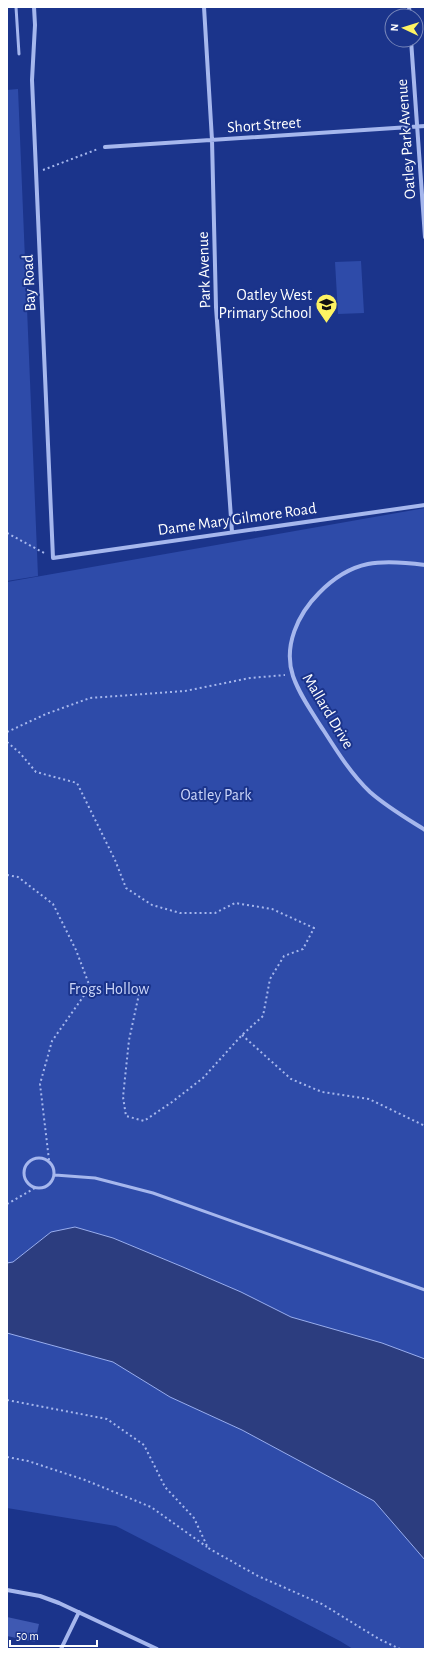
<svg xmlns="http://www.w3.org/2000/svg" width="432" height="1656" font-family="'Alegreya Sans',sans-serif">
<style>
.green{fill:#2e4ba9}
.water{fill:#2c3d7f;stroke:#99aeef}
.building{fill:#3f59b2}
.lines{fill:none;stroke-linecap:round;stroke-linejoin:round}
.path{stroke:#a6b7ed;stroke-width:2;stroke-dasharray:2 3;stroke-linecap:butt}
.lane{stroke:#a6b7ed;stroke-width:3}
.street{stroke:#a6b7ed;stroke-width:4}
.labels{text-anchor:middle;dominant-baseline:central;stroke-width:4;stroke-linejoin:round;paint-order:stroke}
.street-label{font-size:16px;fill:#fff;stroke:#1b348b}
.poi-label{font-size:16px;fill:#fff;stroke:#1b348b;text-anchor:end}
.park-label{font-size:16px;fill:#ccd6f9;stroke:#1b348b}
</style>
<rect width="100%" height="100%" fill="#1b348b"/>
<path class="green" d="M18,89L38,576L7,581V90Z
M361,261L364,313L338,314L335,262Z
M425,508V1360L382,1343L291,1317L229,1287L183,1267L113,1238L75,1227L51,1232L13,1262L7,1263V582Z
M7,1333L113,1362L170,1397L242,1430L374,1501L425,1560V1649H353L340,1641L116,1526L7,1508Z"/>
<path class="water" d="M75,1227L113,1238L183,1267L241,1292L291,1317L382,1343L425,1359V1560L374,1501L242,1430L170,1397L113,1362L7,1333V1263L13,1262L51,1232Z"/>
<path class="building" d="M7,1617L39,1624L35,1642L7,1636Z"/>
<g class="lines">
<path class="path" d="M43,170L98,149
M7,533L46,554
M7,732L46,714L90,698L185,691L250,678L285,675
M7,742L20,753L36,772L77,783L115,860L126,888L152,905L180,913H215L235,903L272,909L314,928L303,949L284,956L270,979L263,1016L242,1035L203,1078L172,1102L144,1121L126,1116L123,1097L129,1040L139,994L90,987
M7,875L18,877L53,904L76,950L90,987
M242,1035L291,1079L322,1092L369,1099L425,1126
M49,1160L40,1084L52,1041L90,987
M7,1204L35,1188
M7,1400L107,1419L144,1445L165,1487L194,1518L208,1548L258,1576L322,1604L379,1639L400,1649
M7,1457L28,1461L85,1480L151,1507L207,1547"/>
<path class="lane" d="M16,7L19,54
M24 1173a15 15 0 1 1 30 0a15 15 0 1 1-30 0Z
M55,1175L95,1178L153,1193L425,1290"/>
<path class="street" d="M34,7L35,25L32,80L53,558L425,505
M204,7L212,140L216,307L232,532
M409,7L410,16
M411,40L425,237
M105,147L425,126
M425,565C381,559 352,559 319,593C298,614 283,646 293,676C300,696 313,714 324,731C338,753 352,775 370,792C387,807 406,818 425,830
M7,1590L40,1596L59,1603L157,1649
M61,1649L79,1612"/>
</g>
<defs>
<symbol id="school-pin" viewBox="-11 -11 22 30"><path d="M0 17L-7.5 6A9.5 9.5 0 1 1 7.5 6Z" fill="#fef363" stroke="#1b348b"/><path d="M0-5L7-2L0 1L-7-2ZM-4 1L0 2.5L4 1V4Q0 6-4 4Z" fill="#111"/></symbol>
</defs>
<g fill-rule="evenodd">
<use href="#school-pin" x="314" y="292" width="25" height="34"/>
</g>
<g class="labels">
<g class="street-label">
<text transform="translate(264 125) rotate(-4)">Short Street</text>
<text transform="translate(406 139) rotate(-94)">Oatley Park Avenue</text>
<text transform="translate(204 270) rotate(-92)">Park Avenue</text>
<text transform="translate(29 283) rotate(-93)">Bay Road</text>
<text transform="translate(237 519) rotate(-8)">Dame Mary Gilmore Road</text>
<text transform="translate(328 711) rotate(59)">Mallard Drive</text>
</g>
<g class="poi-label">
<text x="312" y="295">Oatley West<tspan x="312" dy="18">Primary School</tspan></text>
</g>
<g class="park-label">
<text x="216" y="795">Oatley Park</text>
<text x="109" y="989">Frogs Hollow</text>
</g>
</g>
<rect width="432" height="1656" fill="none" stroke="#ffffff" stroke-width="16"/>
<g transform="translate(404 28) rotate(274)"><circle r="19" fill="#1b348b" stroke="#7685b9"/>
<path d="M0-3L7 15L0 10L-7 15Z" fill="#fef363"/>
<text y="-6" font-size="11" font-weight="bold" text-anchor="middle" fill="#ffffff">N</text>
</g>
<path d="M10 1640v6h87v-6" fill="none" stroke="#ffffff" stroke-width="2"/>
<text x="16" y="1640" font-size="12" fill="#ffffff" stroke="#1b348b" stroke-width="3" paint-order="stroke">50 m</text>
</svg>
